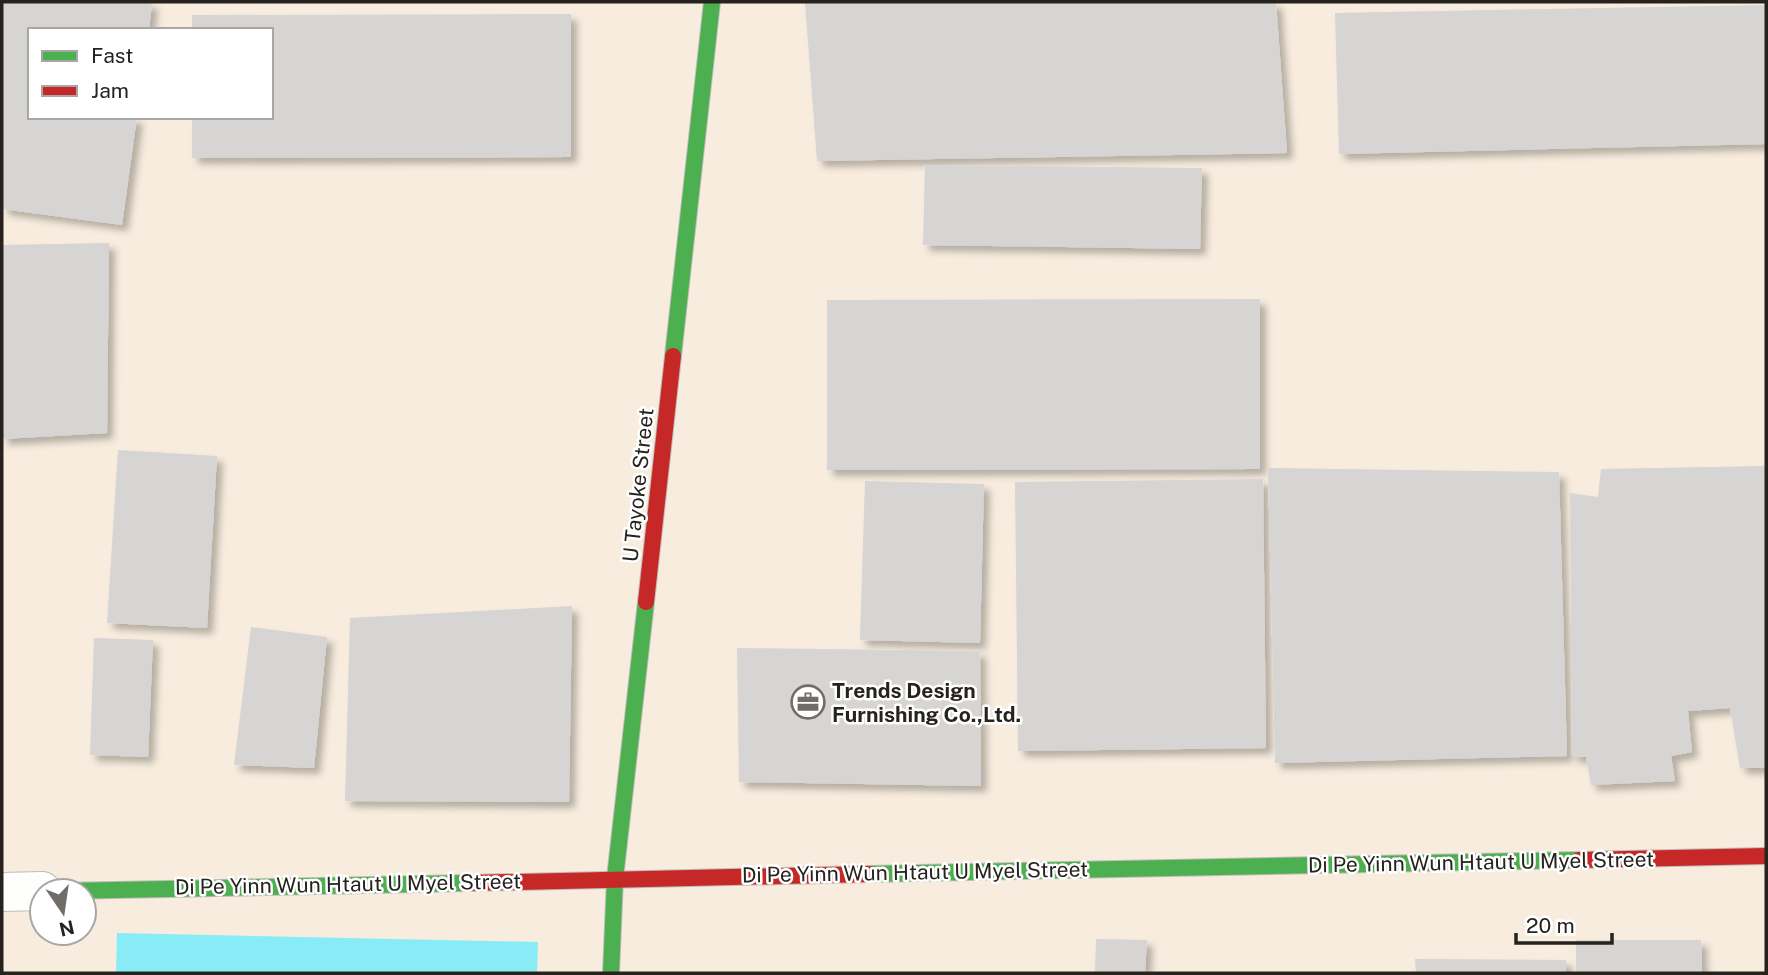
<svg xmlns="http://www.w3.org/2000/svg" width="1768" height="975" font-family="'Public Sans',sans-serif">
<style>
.built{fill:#f7ecde;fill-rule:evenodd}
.water{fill:#88ecf7}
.building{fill:#d7d4d4;filter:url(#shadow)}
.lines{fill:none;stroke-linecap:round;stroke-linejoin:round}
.street-casing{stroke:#c0bcb7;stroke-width:40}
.fast-casing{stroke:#c0bcb7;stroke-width:18}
.jam-casing{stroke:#c0bcb7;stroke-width:18}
.street{stroke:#fefefd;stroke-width:38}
.fast{stroke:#4caf50;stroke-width:16}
.jam{stroke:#c62828;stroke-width:16}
.labels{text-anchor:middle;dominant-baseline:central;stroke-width:5;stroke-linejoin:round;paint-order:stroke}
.street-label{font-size:21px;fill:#26231e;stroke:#fff}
.poi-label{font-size:21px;font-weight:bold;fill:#26231e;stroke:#fff;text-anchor:start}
</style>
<defs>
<filter id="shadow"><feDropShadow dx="6" dy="6" stdDeviation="3.5" flood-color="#0004"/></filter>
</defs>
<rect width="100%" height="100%" fill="#faf5ef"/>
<path class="built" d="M2,2H1766V973H2ZM30,30H271V117H30ZM42,891H84V933H42Z"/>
<path class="water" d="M117,933L538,942L537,973H116Z"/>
<path class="building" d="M2,2H152L149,30H30V117H137L122,225L2,209Z
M805,2H1276L1287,153L817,161Z
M1766,5V144L1339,154L1335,13Z
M571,14V157L192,158V117H271V30H192V15Z
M925,165L1202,168L1200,249L923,245Z
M109,243L107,433L2,439V245Z
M1260,299V469L827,470V300Z
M118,450L217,456L207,628L107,623Z
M1766,466V768H1740L1730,708L1688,711L1692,752L1671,756L1675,781L1591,785L1586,757H1572L1570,493L1598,497L1601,469Z
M1268,468L1559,472L1567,756L1275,763Z
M1263,479L1266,748L1018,751L1015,482Z
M865,481L984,484L980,643L860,640Z
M572,606L569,802L345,801L350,618Z
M251,627L327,637L314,768L234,765Z
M94,638L153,640L148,757L90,755Z
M737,648L980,651L981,786L739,782Z
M1096,939L1147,940L1145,973H1095Z
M1576,940H1701L1702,973H1576Z
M1415,959L1566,960V973H1416Z"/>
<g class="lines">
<defs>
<path id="street" d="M2,892L42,891"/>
<path id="fast" d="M673,356L712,2
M869,874L1579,860
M63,891L470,883
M611,973L615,878L646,602"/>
<path id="jam" d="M646,602L673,356
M1579,860L1766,856
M470,883L869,874"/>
</defs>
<use href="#street" class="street-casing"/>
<use href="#fast" class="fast-casing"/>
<use href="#jam" class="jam-casing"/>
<use href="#street" class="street"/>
<use href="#fast" class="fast"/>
<use href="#jam" class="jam"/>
</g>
<defs>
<symbol id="office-ring" viewBox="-11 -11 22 22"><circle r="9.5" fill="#fff" stroke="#706c67" stroke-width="1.5"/><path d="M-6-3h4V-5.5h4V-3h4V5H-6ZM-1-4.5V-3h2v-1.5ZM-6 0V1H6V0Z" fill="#706c67"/></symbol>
</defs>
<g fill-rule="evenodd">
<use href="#office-ring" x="789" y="683" width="38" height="38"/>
</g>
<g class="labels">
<g class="street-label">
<text transform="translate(638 485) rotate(-84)">U Tayoke Street</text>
<text transform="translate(1481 862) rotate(-1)">Di Pe Yinn Wun Htaut U Myel Street</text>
<text transform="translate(915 872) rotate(-1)">Di Pe Yinn Wun Htaut U Myel Street</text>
<text transform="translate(348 884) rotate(-1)">Di Pe Yinn Wun Htaut U Myel Street</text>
</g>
<g class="poi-label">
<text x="832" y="690">Trends Design<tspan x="832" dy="24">Furnishing Co.,Ltd.</tspan></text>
</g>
</g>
<rect width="1768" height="975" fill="none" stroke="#26231e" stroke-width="7"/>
<rect x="28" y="28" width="245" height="91" fill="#ffffff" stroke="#a8a7a5" stroke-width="2"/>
<rect x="42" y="51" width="35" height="10" fill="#4caf50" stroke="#a8a7a5" stroke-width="2"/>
<text x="91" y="63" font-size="21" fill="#26231e">Fast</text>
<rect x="42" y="86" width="35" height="10" fill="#c62828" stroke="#a8a7a5" stroke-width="2"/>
<text x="91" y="98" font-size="21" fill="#26231e">Jam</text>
<g transform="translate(63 912) rotate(167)"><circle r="33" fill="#ffffff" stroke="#a8a7a5" stroke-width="2"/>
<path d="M0-5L12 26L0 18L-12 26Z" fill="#706c67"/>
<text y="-10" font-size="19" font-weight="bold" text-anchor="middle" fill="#26231e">N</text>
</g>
<path d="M1516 933v10h96v-10" fill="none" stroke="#26231e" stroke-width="3.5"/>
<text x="1526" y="933" font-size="21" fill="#26231e" stroke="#ffffff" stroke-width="5" paint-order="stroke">20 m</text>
</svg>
